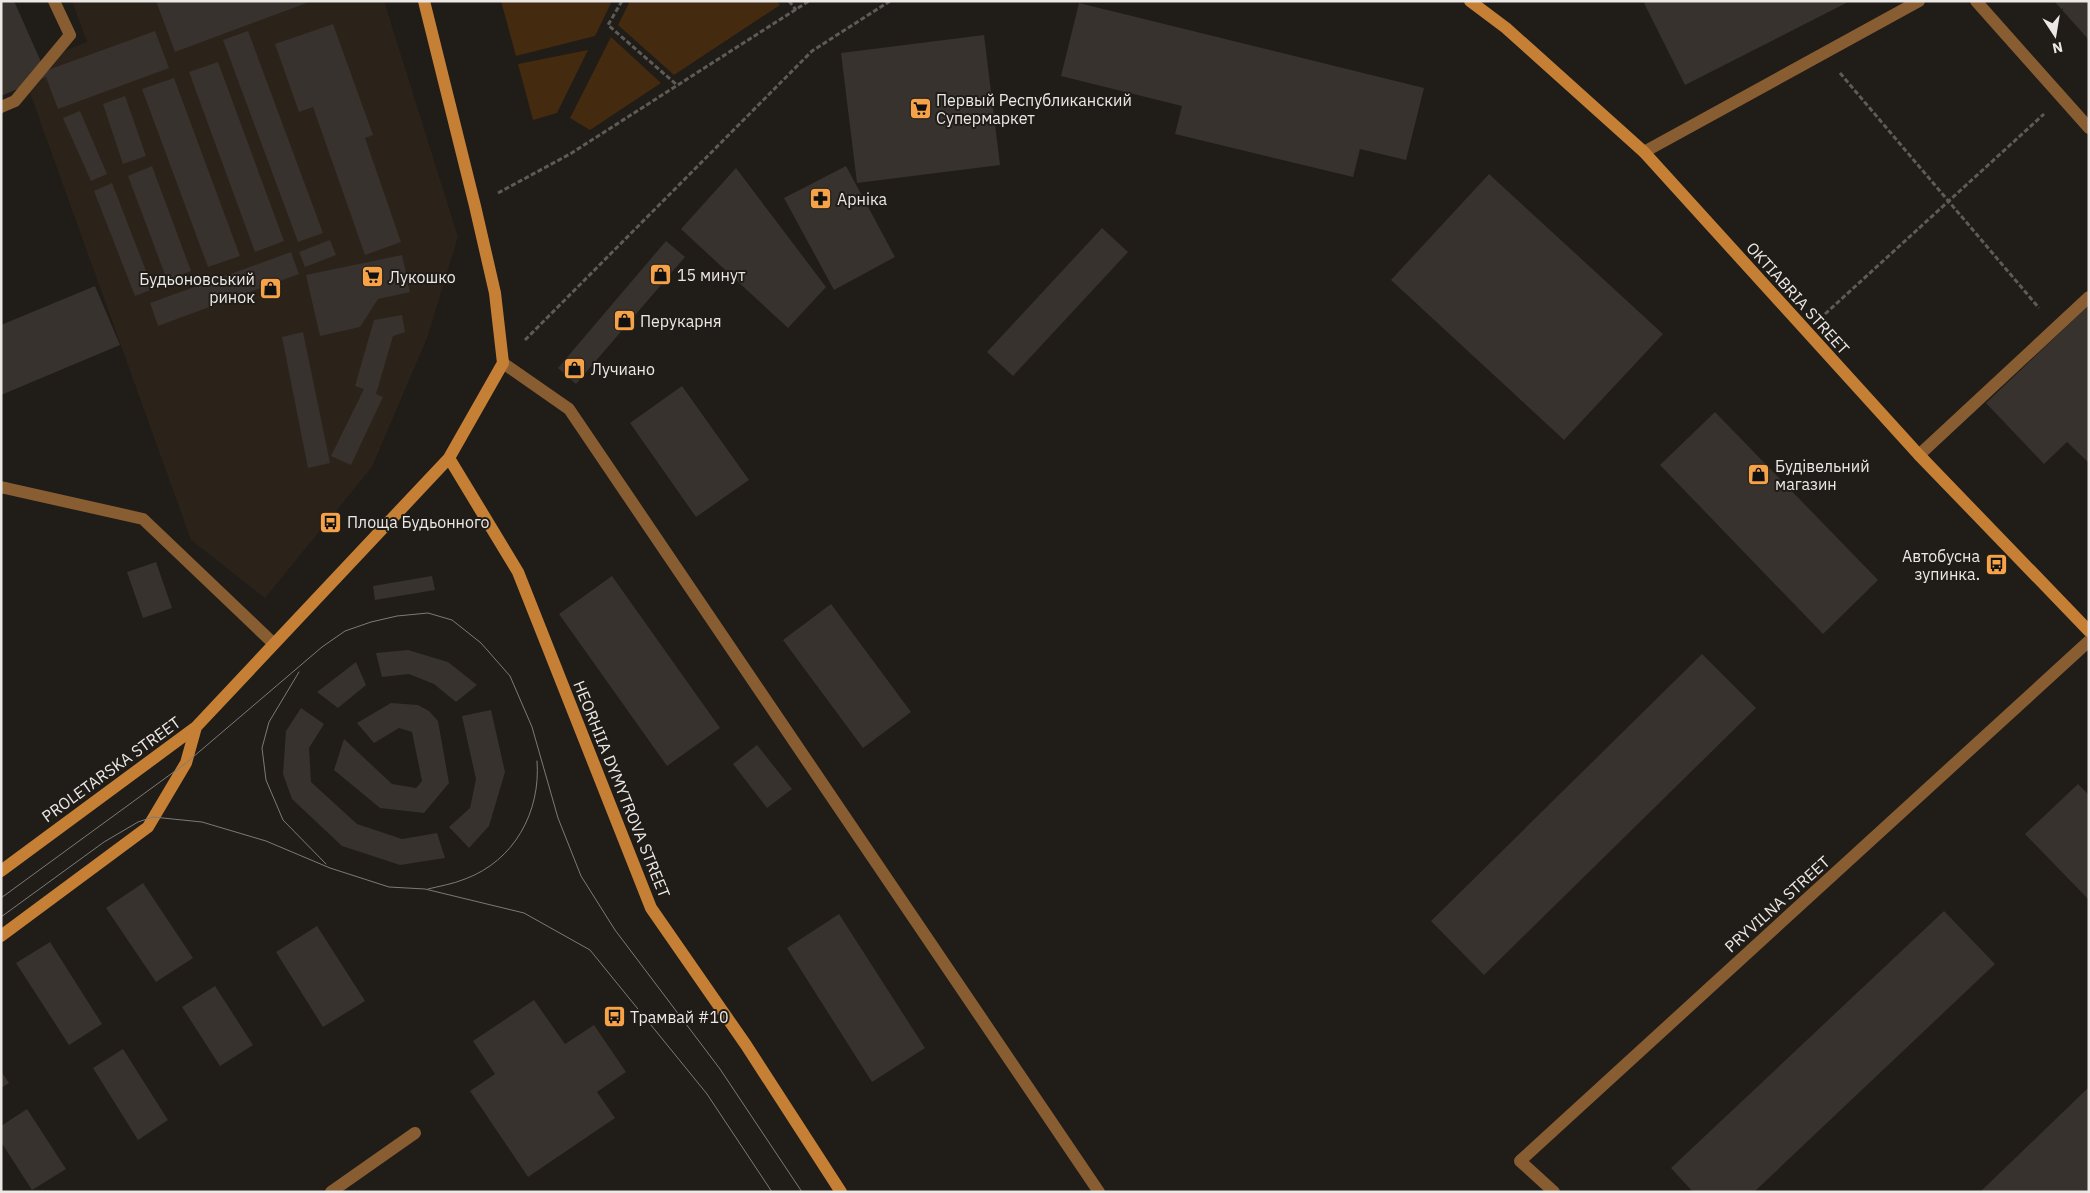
<svg xmlns="http://www.w3.org/2000/svg" width="2090" height="1193" font-family="'IBM Plex Sans',sans-serif">
<style>
.built{fill:#2b221a}
.green{fill:#442a0e}
.building{fill:#37322d}
.lines{fill:none;stroke-linecap:round;stroke-linejoin:round}
.path{stroke:#5e5b57;stroke-width:3;stroke-dasharray:5 2.5;stroke-linecap:butt}
.lane{stroke:#885d32;stroke-width:12}
.street{stroke:#885d32;stroke-width:12}
.secondary{stroke:#c68036;stroke-width:12}
.tram{stroke:#7d7976;stroke-width:1}
.labels{text-anchor:middle;dominant-baseline:central;stroke-width:4;stroke-linejoin:round;paint-order:stroke}
.poi-label{font-size:16px;fill:#ebe8e5;stroke:#201c18;text-anchor:start}
.street-label{font-size:16px;fill:#ebe8e5;stroke:#201c18}
</style>
<rect width="100%" height="100%" fill="#201c18"/>
<path class="built" d="M72,1H384L458,237L427,338L372,467L265,598L191,540L21,68L87,42Z"/>
<path class="green" d="M501,1H612L595,36L516,56Z
M630,1H777L780,5L674,75L618,25Z
M611,37L661,83L590,130L570,118Z
M588,50L557,113L533,120L518,64Z"/>
<path class="building" d="M1,1H14L45,71L155,31L169,68L58,109L46,77L1,96Z
M156,1H312L175,52Z
M1643,1H1850L1685,85Z
M2054,1H2089V40Z
M1079,3L1424,88L1406,160L1360,149L1353,177L1175,134L1182,106L1061,76Z
M333,24L373,135L365,138L401,242L365,255L313,107L299,112L275,44Z
M248,31L323,233L298,242L223,40Z
M984,35L1000,165L857,183L841,53Z
M218,62L284,241L255,252L189,72Z
M174,78L240,256L208,267L142,89Z
M125,96L146,156L123,164L103,104Z
M80,111L107,174L91,181L63,118Z
M152,166L191,271L167,280L128,176Z
M846,166L895,257L834,290L784,198Z
M736,168L826,287L788,328L681,229Z
M1489,174L1663,334L1564,440L1391,280Z
M112,183L153,289L135,296L94,191Z
M1102,228L1128,252L1013,376L987,352Z
M330,240L336,255L305,267L299,252Z
M666,241L685,257L576,384L558,368Z
M291,252L299,274L158,326L150,303Z
M402,255L410,292L378,299L360,327L320,336L306,275Z
M95,286L120,345L1,395V325Z
M2089,305V463L2067,442L2044,464L1986,403Z
M402,315L405,332L393,336L376,394L383,397L351,465L331,456L364,389L355,386L374,320Z
M303,332L330,463L308,468L282,337Z
M682,386L749,480L696,517L630,423Z
M1715,412L1878,580L1823,634L1660,465Z
M156,562L172,608L143,618L127,572Z
M432,576L435,590L375,600L373,586Z
M612,576L720,728L667,766L559,614Z
M831,604L911,712L863,748L783,640Z
M408,650L448,662L477,685L456,702L434,684L409,674L382,677L376,653Z
M1702,654L1756,708L1484,975L1431,921Z
M356,662L366,685L338,708L317,692Z
M391,703L418,705L429,711L438,721L449,783L424,813L380,808L334,770L344,739L392,784L416,788L422,781L412,732L399,728L374,743L357,723Z
M301,708L324,724L309,748L311,782L357,824L402,839L437,833L445,858L400,865L342,846L292,799L283,774L286,731Z
M491,710L505,772L489,826L469,848L449,827L470,808L476,779L462,716Z
M757,745L792,789L767,808L733,764Z
M2078,784L2089,795V900L2025,834Z
M143,883L193,958L156,982L106,908Z
M1944,911L1995,964L1754,1192H1693L1671,1168Z
M839,914L925,1048L872,1082L787,948Z
M317,926L365,1001L323,1027L276,952Z
M50,942L102,1024L69,1045L16,963Z
M215,986L253,1045L220,1066L182,1007Z
M534,1000L565,1044L594,1025L626,1072L597,1092L615,1118L528,1177L470,1091L495,1074L473,1041Z
M123,1049L168,1120L138,1140L93,1068Z
M1,1071L9,1083L1,1088Z
M2089,1087V1192H1980Z
M27,1109L66,1169L32,1190L1,1142V1126Z"/>
<g class="lines">
<path class="path" d="M622,1L608,25L677,85
M789,1L796,10
M1840,73L2039,308
M498,193L570,154L809,1
M1825,314L2044,114
M525,340L812,51L890,1"/>
<path class="lane" d="M1976,1L2089,128
M1,107L15,101L70,35L54,1
M1644,152L1919,1
M503,363L569,409L1099,1192
M1919,455L2089,297
M1,487L143,519L273,643
M331,1192L415,1133"/>
<path class="street" d="M1554,1192L1520,1161L2089,641"/>
<path class="secondary" d="M1470,1L1506,28L1644,152L1919,455L2089,631
M449,458L518,572L651,908L746,1045L841,1192
M1,871L196,727L449,458L503,363L495,293L475,206L424,1
M1,936L148,827L186,763L196,727"/>
<path class="tram" d="M299,672L269,722L262,748L266,780L283,820L326,864
M428,889C440,886 453,884 465,879C514,861 541,812 537,761
M1,898L186,763L322,647L345,631L371,622L397,616L428,613L452,620L481,643L510,676L532,727L558,818L581,876L615,930L720,1069L802,1192
M1,917L104,842L138,822L153,817L202,822L266,841L330,868L389,887L425,889L524,913L590,950L707,1094L772,1192"/>
</g>
<defs>
<symbol id="supermarket-square" viewBox="-11 -11 22 22"><rect x="-9" y="-9" width="18" height="18" rx="4" fill="#f6a248" stroke="#201c18"/><path d="M-6-5.5h2.5l.6 2H6L4.5 2H-2.5L-4.4-4H-6ZM-1.5 3.2a1.3 1.3 0 1 0 .1 0ZM3 3.2a1.3 1.3 0 1 0 .1 0Z" fill="#111"/></symbol>
<symbol id="pharmacy-square" viewBox="-11 -11 22 22"><rect x="-9" y="-9" width="18" height="18" rx="4" fill="#f6a248" stroke="#201c18"/><path d="M-2-6h4v4h4v4h-4v4h-4v-4h-4v-4h4Z" fill="#111"/></symbol>
<symbol id="shop-square" viewBox="-11 -11 22 22"><rect x="-9" y="-9" width="18" height="18" rx="4" fill="#f6a248" stroke="#201c18"/><path d="M-5-2.5h2.3a2.7 3.5 0 0 1 5.4 0H5L5.5 6h-11ZM-1.5-2.5h3a1.5 2.3 0 0 0-3 0Z" fill="#111"/></symbol>
<symbol id="bus-square" viewBox="-11 -11 22 22"><rect x="-9" y="-9" width="18" height="18" rx="4" fill="#f6a248" stroke="#201c18"/><path d="M-5-6H5V4H4V6H2V4H-2V6H-4V4H-5ZM-3.5-4V0h7V-4ZM-3.5 1.2v1.5H-2V1.2ZM2 1.2v1.5H3.5V1.2Z" fill="#111"/></symbol>
</defs>
<g fill-rule="evenodd">
<use href="#supermarket-square" x="908" y="96" width="25" height="25"/>
<use href="#pharmacy-square" x="808" y="186" width="25" height="25"/>
<use href="#shop-square" x="648" y="262" width="25" height="25"/>
<use href="#supermarket-square" x="360" y="264" width="25" height="25"/>
<use href="#shop-square" x="258" y="276" width="25" height="25"/>
<use href="#shop-square" x="612" y="308" width="25" height="25"/>
<use href="#shop-square" x="562" y="356" width="25" height="25"/>
<use href="#shop-square" x="1746" y="462" width="25" height="25"/>
<use href="#bus-square" x="318" y="510" width="25" height="25"/>
<use href="#bus-square" x="1984" y="552" width="25" height="25"/>
<use href="#bus-square" x="602" y="1004" width="25" height="25"/>
</g>
<g class="labels">
<g class="poi-label">
<text x="936" y="100">Первый Республиканский<tspan x="936" dy="18">Супермаркет</tspan></text>
<text x="837" y="199">Арніка</text>
<text x="677" y="275">15 минут</text>
<text x="389" y="277">Лукошко</text>
<text x="255" y="279" text-anchor="end">Будьоновський<tspan x="255" dy="18">ринок</tspan></text>
<text x="640" y="321">Перукарня</text>
<text x="591" y="369">Лучиано</text>
<text x="1775" y="466">Будівельний<tspan x="1775" dy="18">магазин</tspan></text>
<text x="347" y="522">Площа Будьонного</text>
<text x="1980" y="556" text-anchor="end">Автобусна<tspan x="1980" dy="18">зупинка.</tspan></text>
<text x="630" y="1017">Трамвай #10</text>
</g>
<g class="street-label">
<text transform="translate(1798 298) rotate(48)">OKTIABRIA STREET</text>
<text transform="translate(111 769) rotate(-36)">PROLETARSKA STREET</text>
<text transform="translate(622 789) rotate(68)">HEORHIIA DYMYTROVA STREET</text>
<text transform="translate(1777 904) rotate(-42)">PRYVILNA STREET</text>
</g>
</g>
<rect width="2090" height="1193" fill="none" stroke="#ebe8e5" stroke-width="5"/>
<g transform="translate(2055 35) rotate(168)" stroke="#201c18" stroke-width="4" paint-order="stroke">
<path d="M0-4L9 19L0 12L-9 19Z" fill="#ebe8e5"/>
<text y="-8" font-size="14" font-weight="bold" text-anchor="middle" fill="#ebe8e5">N</text>
</g>
</svg>
